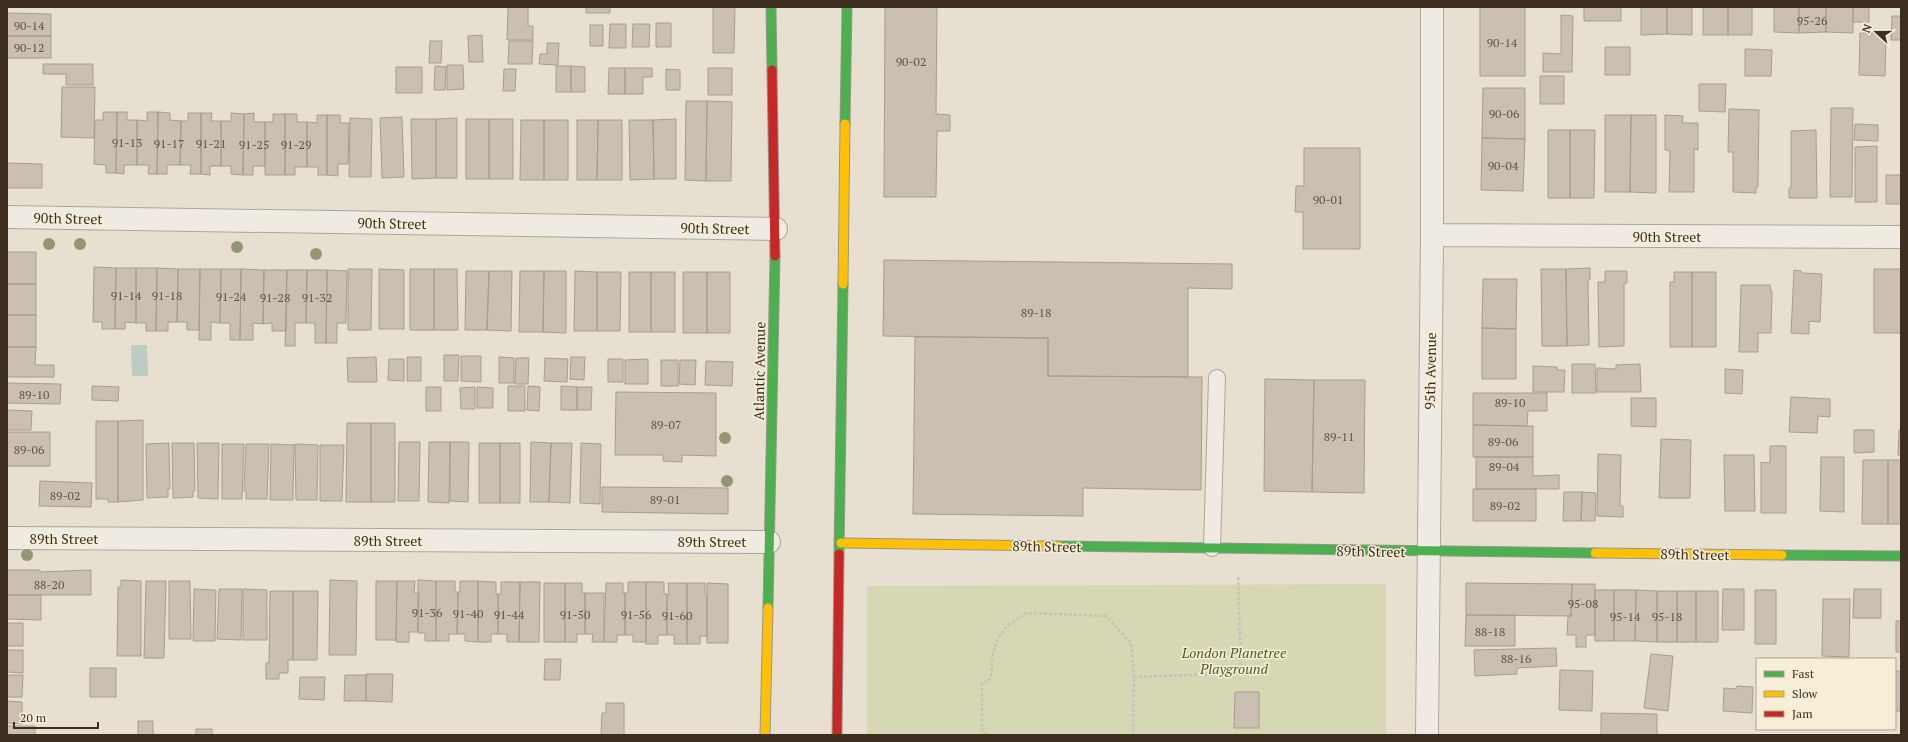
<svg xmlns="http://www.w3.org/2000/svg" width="1908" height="742" font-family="'PT Serif',serif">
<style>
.green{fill:#d6d7b3}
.water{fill:#bcccc2}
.building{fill:#cbbfb2;stroke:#a89c90}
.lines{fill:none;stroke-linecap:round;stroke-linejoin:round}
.lane-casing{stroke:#ada599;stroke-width:18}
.street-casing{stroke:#ada599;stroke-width:24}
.fast-casing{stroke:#9c958a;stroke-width:11}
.slow-casing{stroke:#9c958a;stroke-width:11}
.jam-casing{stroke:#9c958a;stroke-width:11}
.path{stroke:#c8c2b9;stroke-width:2.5;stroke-dasharray:3 2;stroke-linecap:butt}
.lane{stroke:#efebe3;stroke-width:16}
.street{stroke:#efebe3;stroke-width:22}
.fast{stroke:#4caf50;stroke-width:9}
.slow{stroke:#ffc107;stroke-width:9}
.jam{stroke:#c62828;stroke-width:9}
.tree{fill:#929673}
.labels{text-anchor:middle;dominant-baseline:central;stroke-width:3;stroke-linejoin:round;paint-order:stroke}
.number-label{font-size:12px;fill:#605244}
.street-label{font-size:14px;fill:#3d2e20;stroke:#f7eed8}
.park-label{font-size:14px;font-style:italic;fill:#4d5a26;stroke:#f7eed8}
</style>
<rect width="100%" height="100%" fill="#e7e0d1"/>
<path class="green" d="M1386,584V735H867V586Z"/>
<path class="water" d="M131,345H147L148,376H132Z"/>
<path class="building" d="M508,7H528V26H533V40H507Z
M586,7H610V13H586Z
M713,7H735L734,53H713Z
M885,7H937L936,114L950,115V131H937L936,197H884Z
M1480,7H1525V76H1480Z
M1584,7H1621V21H1584Z
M1641,7H1667V34L1641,35Z
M1667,7H1692V35L1667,34Z
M1703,7H1728V35H1703Z
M1728,7H1752V35H1728Z
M1774,7H1799V33L1774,32Z
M1799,7H1826V32L1799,33Z
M1826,7H1853V33L1826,32Z
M1853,7H1869V22H1853Z
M7,13L51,14V36H7Z
M1561,15L1573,16L1572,72H1543V53L1561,54Z
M1892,16H1901V40H1891Z
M656,23H671V47H656Z
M610,24H626V48H609Z
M633,24H650L649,47H632Z
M590,25H603V46H590Z
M1860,33H1886L1885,76L1859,75Z
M482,35L483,62H469L468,36Z
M7,36H51V58H7Z
M430,41H442L441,63H429Z
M509,41H533L532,64H508Z
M547,43H559L558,65L539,64L540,54H547Z
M1605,47H1630V75H1605Z
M1745,49L1772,50L1771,76H1745Z
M43,64H93V85H66V74H43Z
M447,65H463L464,89L447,90Z
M435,66L446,67L445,90H434Z
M556,66H571V92H556Z
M571,66L585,67V92H571Z
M396,67H422V93H396Z
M609,68H625V94H608Z
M625,68H652V77H643V94H625Z
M708,68H732V95H708Z
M504,69H516L515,91H503Z
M666,69L680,70V90H666Z
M1540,76H1564V104H1540Z
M1699,84H1726L1725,112L1699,111Z
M62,87H95L94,138L61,137Z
M1483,88H1525V139L1482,138Z
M686,101H707L706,181L685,180Z
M707,101L732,102L731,181H706Z
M1831,108H1853L1852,197H1830Z
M1729,109L1759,110L1758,187H1756V193L1733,192V152H1728Z
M103,112H117L116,173H106V165L94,164L95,120H103Z
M117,112H127V120H137V165H124V174L116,173Z
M147,112H158L157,174H148L149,165H137V120L147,121Z
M158,112L170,113V120L181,121L180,165H167V174H157Z
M188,113H201V174H190L191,165H180L181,121H188Z
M201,113H212L211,121H221V166H210V175L201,174Z
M231,113L244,114L243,175L231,174V166H221V121H231Z
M254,113V122H265V166H253V175H243L244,114Z
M273,114H285V175H265V122H273Z
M285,114H297V122H307V167H295V175H285Z
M317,115H327V175H318V167H307V122L317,123Z
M327,115H340V123H349L348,164H338V176L327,175Z
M1605,115H1631L1630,192H1605Z
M1631,115H1656V193L1630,192Z
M1665,115L1683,116L1682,123H1698V150L1694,149V192H1669L1670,151L1665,150Z
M402,117L404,177L382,178L380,118Z
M350,118L372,119L371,177H349Z
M457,118V178H436V119Z
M411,119H436V178L412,179Z
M466,119H489V179H466Z
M489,119H513V179H489Z
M676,119V179H654L653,120Z
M521,120H544V180H520Z
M544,120H568V180H544Z
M577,120H598L597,180H577Z
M598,120H622V180H597Z
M629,120H653L654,179L630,180Z
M1855,124L1878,125V141L1854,140Z
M1548,130H1570V198H1548Z
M1570,130H1595L1594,198H1570Z
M1816,130L1817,198H1789V188H1791V131Z
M1482,138L1525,139L1523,191L1481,190Z
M1877,146V202H1855V147Z
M1304,148H1360V249H1303V212H1295L1296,186H1304Z
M7,163L42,164V188H7Z
M1886,175H1901V204H1886Z
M7,252H36V284H7Z
M884,260L1232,264V289L1188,288V377L1048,376V338L883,336Z
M94,267L116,268L115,329H102V322H93Z
M116,268H136V323L125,322V329H115Z
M136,268H157L156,331H146V323H136Z
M157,268L178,269L177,322H168V331H156Z
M1590,268V280H1588L1589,345L1567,346L1566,269Z
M178,269H200L199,330H187V322H177Z
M200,269H221L220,323L211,322V340H199Z
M221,269H241L240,340H230V323H220Z
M241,269L264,270L263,324L253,323V340H240Z
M348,269H372L371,330H348Z
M379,269L404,270V329H379Z
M410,269H434V330H410Z
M434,269H457L458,330H434Z
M1541,269H1566L1567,346H1542Z
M1874,269H1901V333H1874Z
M264,270H287L286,331H272V323L263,324Z
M287,270H307L306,323H295V346H285Z
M307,270H327L326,343H315V323H306Z
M327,270L347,271L346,323H337V343H326Z
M1794,270L1801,271L1802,273L1822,274L1820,322L1809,321V334L1791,333Z
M466,271H489L487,330H465Z
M489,271H512L511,331L487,330Z
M520,271H544L543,332H519Z
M544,271H566V333L543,332Z
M575,271L597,272V331H574Z
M1605,271H1627V283L1624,284V346L1599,347L1598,282H1605Z
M597,272H621L620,331H597Z
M629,272H651V332H629Z
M651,272H675V332H651Z
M683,272H707V333H683Z
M707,272H730V333H707Z
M1674,272H1692V347H1670V282H1674Z
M1692,272H1716V347H1692Z
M1483,279H1517L1516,329L1482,328Z
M7,284H36V315H7Z
M1741,285H1770L1771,292L1772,291L1771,333H1758V352H1739Z
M7,315H36V347H7Z
M1482,328L1516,329V379H1482Z
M915,337L1048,338V376L1202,377L1201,490L1083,488V516L913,514Z
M7,347H36L35,365H54V377H7Z
M444,355H459L458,381H444Z
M461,356H481V382L461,381Z
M376,357L377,382H348L347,358Z
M407,357H421V381H407Z
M499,357L514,358V383H499Z
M571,357H585L584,380L570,379Z
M516,358H529L528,384H515Z
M545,358L568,359L567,382L544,381Z
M389,359H404V381L388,380Z
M608,359H623V382H608Z
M648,359V384H625V360Z
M661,360H678V386H661Z
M680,360H696L695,385L679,384Z
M706,361L733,362L732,386L705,385Z
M1572,364H1595L1596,393H1572Z
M1640,364L1641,392H1597V368L1616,369V365Z
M1533,366L1557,367V370H1565L1564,392H1533Z
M1725,369L1743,370L1742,394L1725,393Z
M1265,379L1314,380L1312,492L1264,491Z
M1314,380H1365L1364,493L1312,492Z
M7,383L61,384L60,404L7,403Z
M92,386L119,387L118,401L92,400Z
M508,386H525V411H508Z
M528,386L540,387L539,411L527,410Z
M561,386L577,387V410H561Z
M426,387H441V411H426Z
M475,387V409H461L460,388Z
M477,387L493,388V408H477Z
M577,387H592L591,410H577Z
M616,392L716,393V456L682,455V462L663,461V455H615Z
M1473,393H1547V411H1528L1527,426L1473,425Z
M1791,397L1830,399V417L1818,416L1817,433L1789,432Z
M1631,398H1656V427L1631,426Z
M7,410L32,411L31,430H7Z
M143,420V500L118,502V421Z
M96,421H118V502H108V499H96Z
M347,423H371V502H346Z
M371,423H395V502H371Z
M1473,425L1533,426V457H1473Z
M1854,430H1874V452L1854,453Z
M1899,430H1901V455H1898Z
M7,432H50V466H7Z
M1661,439L1691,440L1690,498H1659Z
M399,442H420L419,501H398Z
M429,442H450L449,503L428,502Z
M450,442H469L468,502L450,501Z
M531,442L551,443L549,502H530Z
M169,443L170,489H168V497L147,498L146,444Z
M172,443H194L195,491H193V497L173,498Z
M197,443H219L218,499L198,498Z
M479,443H500V503H479Z
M500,443H520V503H500Z
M551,443H572L570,503L549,502Z
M581,443L601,444L600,504L580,503Z
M222,444H244L242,499H222Z
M246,444H269L267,499H246V491H244Z
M271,444L294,445L293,500H270Z
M295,444L318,445L317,500H296Z
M320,445H344L342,501H320Z
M1770,446H1786V513H1761V462L1770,463Z
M1598,454L1621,455L1620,506H1623V517L1597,516Z
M1724,455H1754L1755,511H1725Z
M1476,457H1533V476L1559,475V489H1476Z
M1821,457H1844V512L1820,511Z
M1863,460H1888V524H1862Z
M1888,460H1901V524H1888Z
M40,481L92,483L91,507L39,506Z
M602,487L728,488V514L602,512Z
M1473,489H1536V521H1473Z
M1564,492H1582L1581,521H1563Z
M1582,492L1596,493L1595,521H1581Z
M7,570H40V572L91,570V595H7Z
M121,580L141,581V656H117L118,587H121Z
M330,580L357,581L356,655H329Z
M418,580L436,581V641H425V633H418Z
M146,581H166L164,658H144Z
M169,581H190L191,639H169Z
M376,581H397L396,640H376Z
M397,581H415L414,593H419L418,632H409V642H396Z
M436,581H455V592H458L457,634H449V641H436Z
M460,581H478V642L465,641V634H457L458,592H460Z
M478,581L496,582V594H498V634H491V642H478Z
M501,582H520L519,642H507V634H498V594H501Z
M520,582H540L539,642H519Z
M628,582H646V642H633V635H625V593H628Z
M646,582H664V594H667V635H658V644H646Z
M544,583H565V642H544Z
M565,583H582V593H585V634H577V642H565Z
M606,583H623V593H625V635H617V642H604Z
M668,583H687V644H674V635H667V594H669Z
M687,583H705V595H707V636H700V644H687Z
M707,583L728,584V643H707Z
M1466,583L1572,584L1571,616L1466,615Z
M1572,584H1595V635H1586V647H1576V635H1567L1568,616H1571Z
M194,589L216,590L215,641H193Z
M219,589H242L241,640L217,639Z
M243,589L267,590V640H243Z
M1723,589H1744V630H1722Z
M1854,589H1881V618H1853Z
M1595,590H1614V641H1595Z
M1614,590H1636L1635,641H1614Z
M1636,590L1657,591V642L1635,641Z
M1755,590H1776V644H1755Z
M270,591H293V660H288V673H279V679H266V663H269Z
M293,591H318L317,660H293Z
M1657,591H1677V642H1657Z
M1677,591H1696V642H1677Z
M1696,591H1718V642H1696Z
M585,593H604V642H592L593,634H585Z
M7,595H41V620L7,619Z
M1823,599H1850L1849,657L1822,656Z
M1466,615H1515V646H1465Z
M1896,621H1901V652H1896Z
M7,623H23V646H7Z
M1556,648L1557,666L1517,668V674L1475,676L1474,650Z
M7,650H23V673L7,672Z
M1651,654L1673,656L1668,711L1644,708Z
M545,659H561L560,680H544Z
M90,668H116V697H90Z
M1560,670L1593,671L1592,711L1559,710Z
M1895,671H1901V711H1895Z
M366,674H393L392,702L366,701Z
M7,675H23L22,697H7Z
M345,675H366V701H344Z
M300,677H325L324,700L299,699Z
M1737,686L1753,687L1752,713L1723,711L1724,688L1736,689Z
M1235,692H1259V728H1234Z
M7,701L22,702V724L7,723Z
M606,703H624V735H601L602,713H606Z
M1601,713L1657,714V735H1601Z
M138,721H153V735H138Z
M7,726H35V735H7Z
M196,729H212V735H196Z"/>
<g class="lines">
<defs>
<path id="lane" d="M1212,548L1217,378"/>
<path id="street" d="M7,217L776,229
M1432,235L1901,237
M7,538L769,542
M1427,735L1432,235V7"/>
<path id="fast" d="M771,7L772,70
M845,124L847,7
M1058,546L1595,553
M839,554L843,284
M1782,555L1901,556
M768,608L775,256"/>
<path id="slow" d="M843,284L845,124
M841,543L1058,546
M1595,553L1782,555
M765,735L768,608"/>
<path id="jam" d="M772,70L775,256
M837,735L839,554"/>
</defs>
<use href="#lane" class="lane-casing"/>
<use href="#street" class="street-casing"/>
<use href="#fast" class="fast-casing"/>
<use href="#slow" class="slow-casing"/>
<use href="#jam" class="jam-casing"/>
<path class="path" d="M1134,677L1241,673L1238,576
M986,735L982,729V684L991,678L993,652L999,637L1006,627L1026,613L1106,616L1131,643L1134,677L1133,735"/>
<use href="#lane" class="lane"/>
<use href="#street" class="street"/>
<use href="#fast" class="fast"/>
<use href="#slow" class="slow"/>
<use href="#jam" class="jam"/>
</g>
<g class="tree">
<circle cx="49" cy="244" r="6"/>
<circle cx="80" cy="244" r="6"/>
<circle cx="237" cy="247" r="6"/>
<circle cx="316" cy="254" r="6"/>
<circle cx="725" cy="438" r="6"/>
<circle cx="727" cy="481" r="6"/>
<circle cx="27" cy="555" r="6"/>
</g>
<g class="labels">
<g class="number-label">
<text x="1812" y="20">95-26</text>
<text x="29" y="25">90-14</text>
<text x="1502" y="42">90-14</text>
<text x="29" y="47">90-12</text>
<text x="911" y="61">90-02</text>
<text x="1504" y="113">90-06</text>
<text x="127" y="142">91-13</text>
<text x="169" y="143">91-17</text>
<text x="211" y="143">91-21</text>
<text x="254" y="144">91-25</text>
<text x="296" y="144">91-29</text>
<text x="1503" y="165">90-04</text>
<text x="1328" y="199">90-01</text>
<text x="126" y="295">91-14</text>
<text x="167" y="295">91-18</text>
<text x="231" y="296">91-24</text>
<text x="275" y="297">91-28</text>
<text x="317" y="297">91-32</text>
<text x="1036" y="312">89-18</text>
<text x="34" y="394">89-10</text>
<text x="1510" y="402">89-10</text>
<text x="666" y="424">89-07</text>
<text x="1339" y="436">89-11</text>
<text x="1503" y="441">89-06</text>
<text x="29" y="449">89-06</text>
<text x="1504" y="466">89-04</text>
<text x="65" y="495">89-02</text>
<text x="665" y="499">89-01</text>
<text x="1505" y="505">89-02</text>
<text x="49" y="584">88-20</text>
<text x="1583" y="603">95-08</text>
<text x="427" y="612">91-36</text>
<text x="468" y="613">91-40</text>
<text x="509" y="614">91-44</text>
<text x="575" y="614">91-50</text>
<text x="636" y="614">91-56</text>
<text x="677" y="615">91-60</text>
<text x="1625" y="616">95-14</text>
<text x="1667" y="616">95-18</text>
<text x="1490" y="631">88-18</text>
<text x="1516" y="658">88-16</text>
</g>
<g class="street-label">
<text transform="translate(68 218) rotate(1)">90th Street</text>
<text transform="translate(392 223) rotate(1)">90th Street</text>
<text transform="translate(715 228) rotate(1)">90th Street</text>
<text x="1667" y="236">90th Street</text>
<text transform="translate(759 371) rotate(-89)">Atlantic Avenue</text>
<text transform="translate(1430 371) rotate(-89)">95th Avenue</text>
<text x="64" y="538">89th Street</text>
<text x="388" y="540">89th Street</text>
<text x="712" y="541">89th Street</text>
<text transform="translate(1047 546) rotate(1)">89th Street</text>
<text transform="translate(1371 551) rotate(1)">89th Street</text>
<text transform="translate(1695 554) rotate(1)">89th Street</text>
</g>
<g class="park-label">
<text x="1234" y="652">London Planetree<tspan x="1234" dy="16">Playground</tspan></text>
</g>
</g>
<rect width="1908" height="742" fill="none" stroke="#3d2e20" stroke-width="16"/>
<rect x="1756" y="658" width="140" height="72" fill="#f7eed8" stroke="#ada18e"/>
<rect x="1764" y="671" width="20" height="6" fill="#4caf50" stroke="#ada18e"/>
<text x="1792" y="678" font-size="12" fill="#3d2e20">Fast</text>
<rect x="1764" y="691" width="20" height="6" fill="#ffc107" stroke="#ada18e"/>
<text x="1792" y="698" font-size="12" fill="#3d2e20">Slow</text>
<rect x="1764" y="711" width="20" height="6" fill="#c62828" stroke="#ada18e"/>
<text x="1792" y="718" font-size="12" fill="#3d2e20">Jam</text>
<g transform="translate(1876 32) rotate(291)" stroke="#f7eed8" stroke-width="3" paint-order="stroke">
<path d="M0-3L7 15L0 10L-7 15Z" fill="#3d2e20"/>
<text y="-6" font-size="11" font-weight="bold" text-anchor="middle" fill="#3d2e20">N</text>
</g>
<path d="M14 722v6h84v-6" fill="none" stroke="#3d2e20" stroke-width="2"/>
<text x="20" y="722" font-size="12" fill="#3d2e20" stroke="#f7eed8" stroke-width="3" paint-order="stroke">20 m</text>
</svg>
